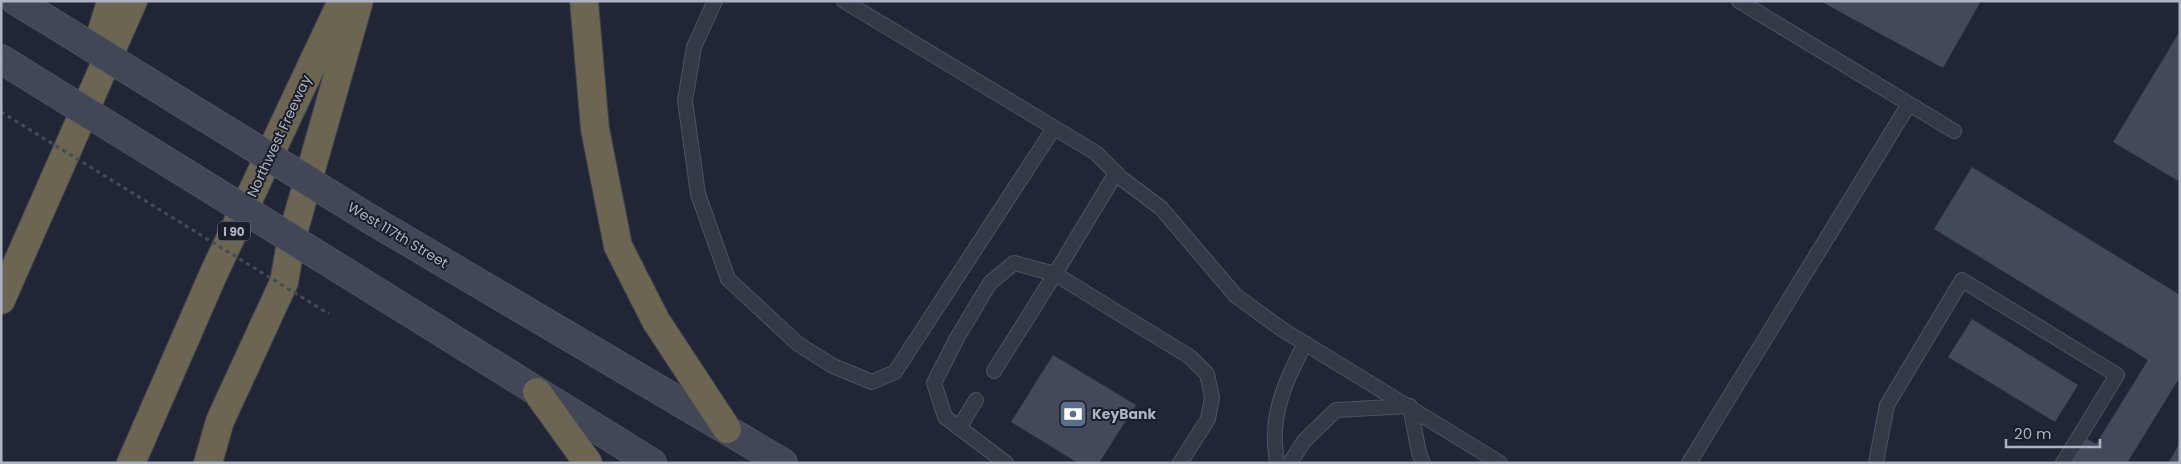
<svg xmlns="http://www.w3.org/2000/svg" width="2181" height="464" font-family="Poppins,sans-serif">
<style>
.building{fill:#42495a}
.lines{fill:none;stroke-linecap:round;stroke-linejoin:round}
.lane-casing{stroke:#4e5361;stroke-width:16}
.secondary-casing{stroke:#4e5361;stroke-width:30}
.highway-casing{stroke:#3b404d;stroke-width:30}
.lane{stroke:#343946;stroke-width:14}
.secondary{stroke:#424758;stroke-width:28}
.highway{stroke:#6b6551;stroke-width:28}
.secondary-bridge-casing{stroke:#4e5361;stroke-width:30;stroke-linecap:butt}
.path-bridge{stroke:#404e54;stroke-width:3;stroke-dasharray:4 4;stroke-linecap:butt}
.secondary-bridge{stroke:#424758;stroke-width:28}
.labels{text-anchor:middle;dominant-baseline:central;stroke-width:4;stroke-linejoin:round;paint-order:stroke}
.shield{fill:#191e2a;stroke:#818695;stroke-width:1}
.shield-label{font-size:12px;font-weight:bold;fill:#aeb3c3}
.street-label{font-size:14px;fill:#aeb3c3;stroke:#191e2a}
.poi-label{font-size:14px;font-weight:bold;fill:#aeb3c3;stroke:#191e2a;text-anchor:start}
</style>
<rect width="100%" height="100%" fill="#202635"/>
<path class="building" d="M1820,1H1981L1943,68Z
M2180,31V182L2113,142Z
M1972,167L2180,295V377L2127,463H2070L2086,438L2096,444L2148,360L1934,229Z
M1972,319L2078,385L2055,422L1948,357Z
M1053,355L1136,405L1099,463H1078L1011,422Z
M2180,443V463H2168Z"/>
<g class="lines">
<defs>
<path id="lane" d="M715,1L694,47L685,101L698,194L728,279L798,344L833,366L872,382L895,372L1054,128
M844,1L1096,153L1121,178L1161,208L1236,296L1283,330L1500,463
M1739,1L1954,131
M1116,173L1055,274L1190,357L1207,374L1212,397L1208,419L1180,463
M994,371L1055,274L1014,263L990,283L957,338L934,383L945,417L1006,463
M1410,406L1419,453L1423,463
M959,428L976,400
M1277,463C1276,453 1274,442 1275,432C1276,400 1291,371 1305,343
M1290,463L1304,441L1336,410L1409,406
M1689,463L1909,104
M1876,463L1887,405L1962,280L2117,375L2063,463"/>
<path id="secondary" d="M16,1L46,19
M1,59L17,69
M370,219L783,463
M345,272L652,463"/>
<path id="highway" d="M584,1L595,129L618,246L656,321L727,429
M98,45L111,1
M1,300L133,1
M537,392L588,463
M131,463L213,275L342,1
M208,463L220,421L284,282L292,237L359,1"/>
</defs>
<use href="#lane" class="lane-casing"/>
<use href="#secondary" class="secondary-casing"/>
<use href="#highway" class="highway-casing"/>
<use href="#lane" class="lane"/>
<use href="#secondary" class="secondary"/>
<use href="#highway" class="highway"/>
<defs>
<path id="secondary-bridge" d="M46,19L370,219
M17,69L345,272"/>
</defs>
<use href="#secondary-bridge" class="secondary-bridge-casing"/>
<path class="path-bridge" d="M1,112L329,314"/>
<use href="#secondary-bridge" class="secondary-bridge"/>
</g>
<defs>
<symbol id="bank-square" viewBox="-11 -11 22 22"><rect x="-9" y="-9" width="18" height="18" rx="4" fill="#5c6f8a" stroke="#191e2a"/><path d="M-6-4H6V4H-6ZM0-2.3a2.3 2.3 0 1 0 0 4.6a2.3 2.3 0 1 0 0-4.6Z" fill="#fff"/></symbol>
</defs>
<g fill-rule="evenodd">
<use href="#bank-square" x="1057" y="398" width="32" height="32"/>
</g>
<g class="labels">
<rect class="shield" x="218" y="221.5" width="32" height="19" rx="4"/>
<g class="shield-label">
<text x="234" y="231">I 90</text>
</g>
<g class="street-label">
<text transform="translate(279 136) rotate(-65)">Northwest Freeway</text>
<text transform="translate(398 235) rotate(31)">West 117th Street</text>
</g>
<g class="poi-label">
<text x="1092" y="414">KeyBank</text>
</g>
</g>
<rect width="2181" height="464" fill="none" stroke="#aeb3c3" stroke-width="5"/>
<path d="M2006 439v8h94v-8" fill="none" stroke="#aeb3c3" stroke-width="2.5"/>
<text x="2014" y="439" font-size="15" fill="#aeb3c3" stroke="#191e2a" stroke-width="4" paint-order="stroke">20 m</text>
</svg>
